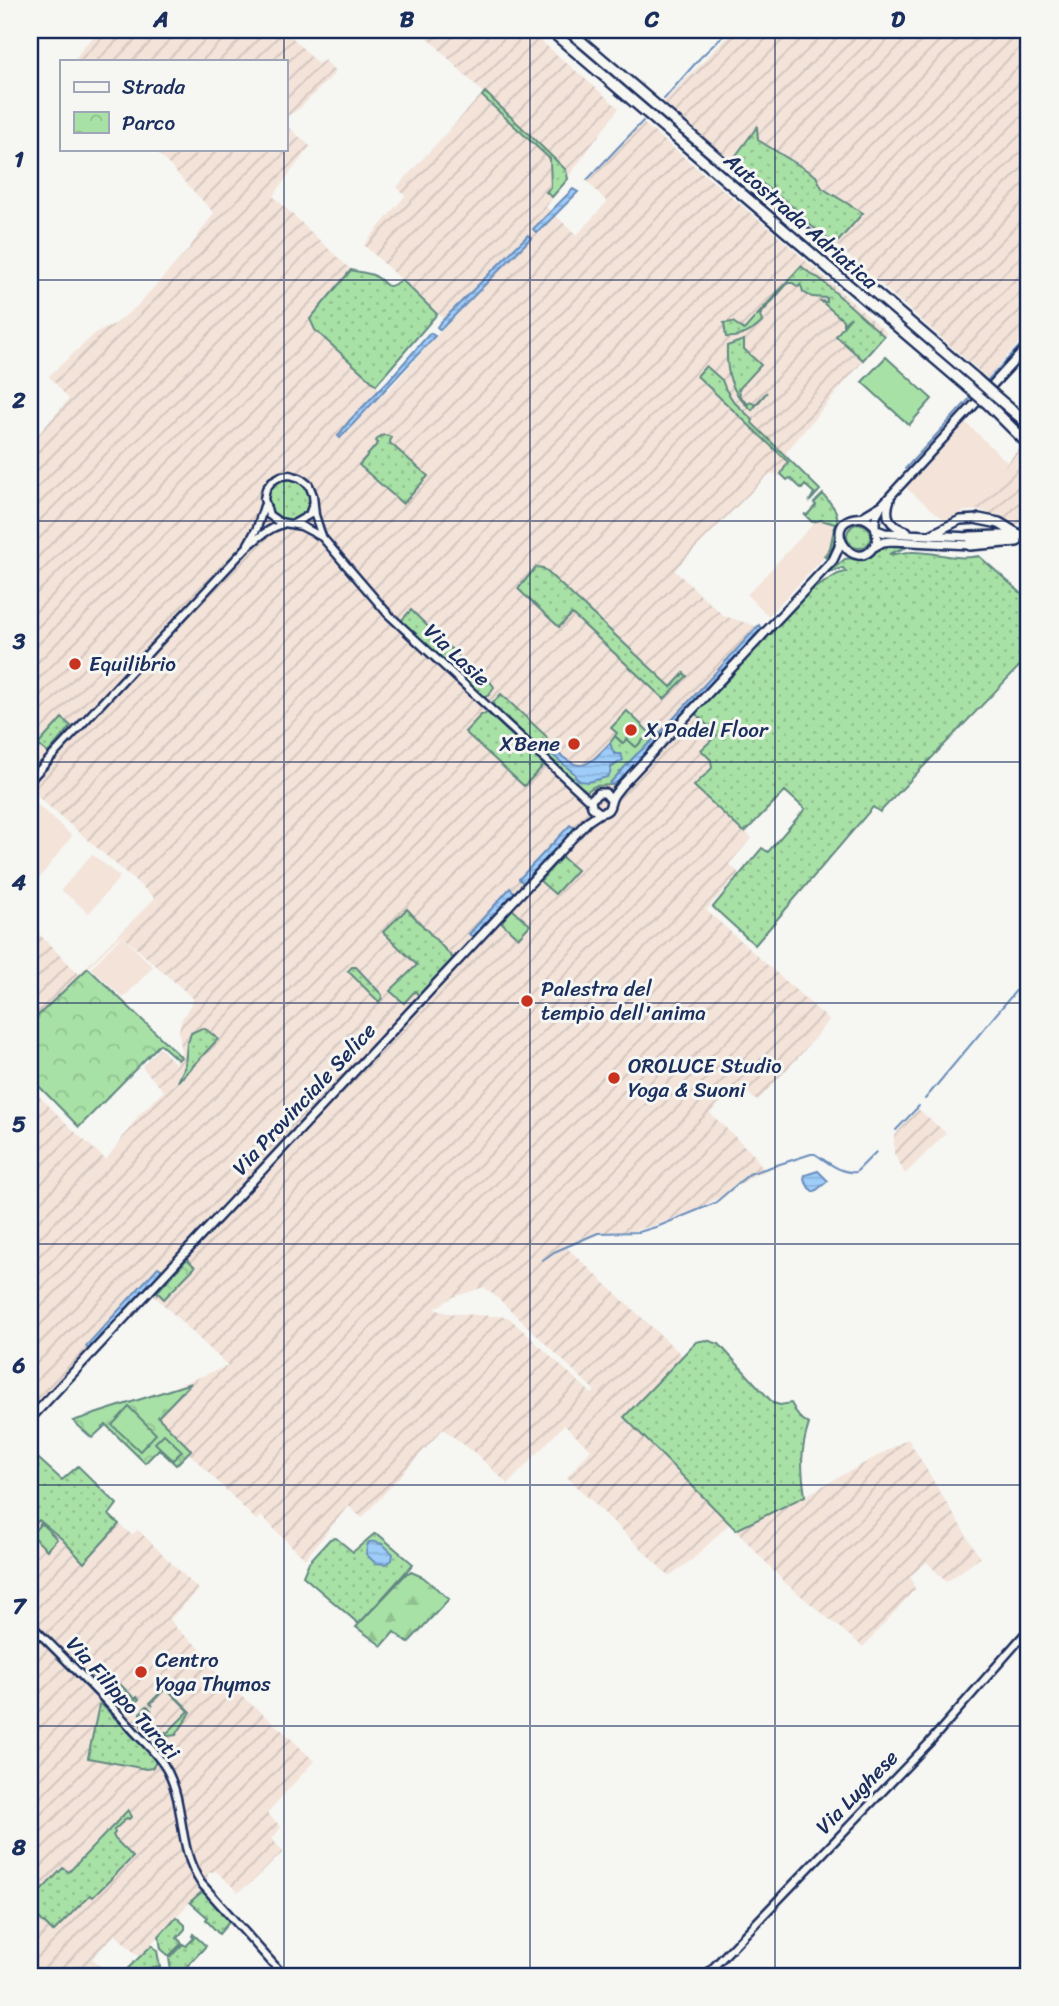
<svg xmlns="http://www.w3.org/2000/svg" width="1059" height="2006" font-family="Sriracha,sans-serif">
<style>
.built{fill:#f3e3d9}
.industrial{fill:url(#industrial-furrows);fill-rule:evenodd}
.grass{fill:url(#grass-dots);stroke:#628882;stroke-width:2}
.forest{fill:url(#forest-firs);stroke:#628882;stroke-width:2}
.park{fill:url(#park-crowns);stroke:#628882;stroke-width:2}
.pitch{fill:#a8e1a5;stroke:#628882;stroke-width:2}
.water{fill:url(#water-rules);stroke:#6a8ebc;stroke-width:2}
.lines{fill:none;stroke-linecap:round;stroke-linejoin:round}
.stream{stroke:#6a8ebc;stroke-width:2}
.secondary-casing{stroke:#1b2f5e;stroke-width:11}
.primary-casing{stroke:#1b2f5e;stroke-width:12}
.highway-casing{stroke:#1b2f5e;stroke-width:14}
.secondary{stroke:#f6f6f2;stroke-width:6}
.primary{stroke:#f6f6f2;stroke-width:7}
.highway{stroke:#f6f6f2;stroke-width:9}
.highway-bridge-casing{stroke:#1b2f5e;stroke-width:14;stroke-linecap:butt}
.highway-bridge{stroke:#f6f6f2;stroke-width:9}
.grid{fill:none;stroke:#1b2f5e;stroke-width:2;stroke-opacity:0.55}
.poi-dot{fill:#c8321e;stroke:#f6f6f2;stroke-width:2.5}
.labels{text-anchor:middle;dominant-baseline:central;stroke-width:6;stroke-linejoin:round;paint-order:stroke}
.street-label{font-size:21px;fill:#1b2f5e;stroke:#f6f6f2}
.poi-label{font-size:21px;fill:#1b2f5e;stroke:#f6f6f2;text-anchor:start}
.neatline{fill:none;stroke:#1b2f5e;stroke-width:2.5}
.grid-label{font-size:23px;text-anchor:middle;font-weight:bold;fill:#1b2f5e}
</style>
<defs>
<pattern id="industrial-furrows" width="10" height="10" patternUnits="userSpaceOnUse" patternTransform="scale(1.75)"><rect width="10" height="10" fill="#f3e3d9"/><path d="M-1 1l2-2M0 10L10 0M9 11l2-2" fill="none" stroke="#d0c3bd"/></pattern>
<pattern id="grass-dots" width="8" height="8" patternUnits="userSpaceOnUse" patternTransform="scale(1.75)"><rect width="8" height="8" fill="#a8e1a5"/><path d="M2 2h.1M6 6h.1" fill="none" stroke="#90c190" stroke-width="1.8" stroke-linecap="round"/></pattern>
<pattern id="forest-firs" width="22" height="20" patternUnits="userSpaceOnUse" patternTransform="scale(1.75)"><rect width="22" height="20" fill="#a8e1a5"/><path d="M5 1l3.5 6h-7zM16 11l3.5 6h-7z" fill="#90c190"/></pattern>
<pattern id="park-crowns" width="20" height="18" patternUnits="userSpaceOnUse" patternTransform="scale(1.75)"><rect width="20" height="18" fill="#a8e1a5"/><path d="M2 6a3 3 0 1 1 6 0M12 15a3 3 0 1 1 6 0" fill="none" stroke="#90c190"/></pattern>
<pattern id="water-rules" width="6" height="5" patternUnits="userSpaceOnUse" patternTransform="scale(1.75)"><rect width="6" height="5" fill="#9fcdfa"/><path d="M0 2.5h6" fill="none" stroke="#88b0d9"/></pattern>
</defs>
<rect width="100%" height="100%" fill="#f6f6f2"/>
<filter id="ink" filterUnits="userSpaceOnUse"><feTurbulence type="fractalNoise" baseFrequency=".0143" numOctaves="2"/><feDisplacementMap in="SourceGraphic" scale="14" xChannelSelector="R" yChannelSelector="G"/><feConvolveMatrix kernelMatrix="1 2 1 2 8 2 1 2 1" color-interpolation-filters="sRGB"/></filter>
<g filter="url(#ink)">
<path class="built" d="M963,420L1008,463L991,484L964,511L946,521L904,486Z
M822,520L836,524L838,527L832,549L768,616L747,595L815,522Z
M30,798L72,836L30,890Z
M92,854L120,877L89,913L61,890Z
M122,936L153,967L123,998L91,968Z"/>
<path class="industrial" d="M102,30H285L318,64L325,60L336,72L300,108L285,118V61H74L84,46Z
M420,30H528L619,108L546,207L577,235L607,202L588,182L619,146L643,123L778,236L887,333L786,452L790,462L781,474L779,477L774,473L767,476L674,570L724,616L772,631L730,674L752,693L717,735L711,760L712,768L695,786L752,838L729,864L739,873L706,910L829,1020L803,1052L757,1101L738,1085L710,1113L754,1155L765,1171L750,1177L726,1194L696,1210L656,1225L632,1231L604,1232L566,1247L683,1356L625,1417L730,1523L693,1559L669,1576L567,1477L591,1450L564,1425L508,1484L475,1453L443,1429L362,1518L348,1506L305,1559L261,1516L256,1520L155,1419L127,1405L228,1366L150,1292L30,1417V1087L73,1130L106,1160L139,1115L164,1091L142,1067L160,1048L175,1063L182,1057L179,1030L182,1019L194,999L121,935L30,1024V925L79,974L155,898L30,790V444L69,399L49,376L98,331L115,324L136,307L188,250L214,213L154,149H285V124L310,146L273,196L351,270L310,319L316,330L385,394L448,323L364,245L405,196L397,187L483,93ZM484,1287L500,1300L595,1391L592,1394L508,1317L447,1313L434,1309L453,1297Z
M734,30H1029V332L987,378L835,244L805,221L791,206L775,198L663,102Z
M1020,447L1029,455V523L1024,525L1016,524L980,510L964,511L991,484Z
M918,1109L946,1133L905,1174L894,1153V1136Z
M908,1439L980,1558L946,1582L927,1562L910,1576L915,1589L863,1647L783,1581L736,1530L805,1496Z
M39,1519L62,1539L84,1563L119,1524L132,1535L138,1530L199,1590L170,1619L176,1628L202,1650L219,1677L285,1733L314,1761L267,1813L281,1827L272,1839L283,1852L251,1883L238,1892L216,1871L208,1873L207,1884L139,1957L115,1934L92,1958L109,1976H30V1529Z"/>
<path class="grass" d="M485,92L566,170L568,179L552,197L546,192L551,187L550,159L482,96Z
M757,127L758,140L816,176L822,188L863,213L835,245L809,224L802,215L783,199L774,194L734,158Z
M801,266L812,275L819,278L884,336L863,360L836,336L851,317L843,324V320L821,301L827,302V298L812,297L803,292L802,288L800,285L798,287L793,283H788L760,315L762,322C754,331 737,339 726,337L724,323L733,322L744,330Z
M351,270C358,272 369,273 375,276C390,284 382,292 402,280L437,314L376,385L315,330L310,319Z
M744,340V349L761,365L738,390L740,393L739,395L748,404L751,402L755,405L767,392L752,410C730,393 726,372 727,346Z
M706,366L722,380L726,390L734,402L753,420L752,423L820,490L809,502L814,493L805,485L802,489L790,478L787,480L781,474L788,462L697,376Z
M385,435L391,437L390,443L428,476L403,504L359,465L378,443L376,441L380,436Z
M268 499a21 21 0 1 1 42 0a21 21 0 1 1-42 0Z
M823,494C835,509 840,511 836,531C833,544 835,546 826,558L824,556L830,548L835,524L821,520L812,522L804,514L807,515L816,505L814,503Z
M847 536a12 12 0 1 1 24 0a12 12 0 1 1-24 0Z
M897,545L905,548L889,554C897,555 903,552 911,552C934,551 957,561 979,556L1029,600V656L880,812L873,807L755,945L713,907L762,848L768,852L805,809L785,791L745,832L740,829L694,786L712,768L711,760L701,750L717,735L695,713L732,676L730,674L805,594L838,574L846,572L843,568L828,573L845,559L863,557L880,547Z
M536,567L543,568L671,687L684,673L687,676L664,699L572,614L559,627L518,589Z
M411,610L486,683L489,680L494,687L489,695L483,698L400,622Z
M501,694L546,736L551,747L549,749L588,782L604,777L611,768L618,763L617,755L612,751L610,743L615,736L622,743L627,739L636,747L650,733L654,739L636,755L610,783L612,785L595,786L587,791L574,782L491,705Z
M488,713L544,765L524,786L465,732L481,715Z
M62,718L71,726L48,753L38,745Z
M562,857L577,870L555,894L540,881Z
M407,909L454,959L419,996L415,991L404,1003L390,991L417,965L383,932Z
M352,967H356L382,995V998L379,1002L348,971Z
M202,1028L207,1030L218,1039L178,1082L185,1066L187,1043L189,1040L191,1033Z
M706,1340L719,1344L773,1403L780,1405L791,1403L799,1417L809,1424C800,1451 801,1469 805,1496L736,1530L624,1417L696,1342Z
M30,1451L62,1480L78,1466L117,1504L109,1515L119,1524L84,1563L62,1539L39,1520L30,1529Z
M374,1534L379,1535L413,1564L359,1624L303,1576L309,1562L330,1539L336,1538L353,1552Z
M93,1669L109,1684L115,1679L135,1699L137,1697L139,1699L134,1704L117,1702L89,1673Z
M166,1687L191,1712L176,1735L152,1738L141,1726L140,1713L147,1706L150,1709L146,1708L143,1711L145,1714L142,1725L152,1734L154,1732L163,1734L165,1732L167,1733L189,1711L166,1688L151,1703L153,1706L150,1703Z
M101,1704L155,1759V1764L152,1768L146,1769L88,1758L99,1705Z
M128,1810L131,1817L129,1819L127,1818L114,1830L115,1833L113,1835L115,1839L133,1857L93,1897L90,1895L53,1932L30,1909V1902L63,1868L69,1872Z
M204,1890L231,1920L219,1934L206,1920L207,1917L190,1902Z
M176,1917L185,1925V1929L177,1938L182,1943L169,1956L161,1949L159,1936Z
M193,1934L206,1946L178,1976H175L171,1971L169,1958L183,1944L186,1946L194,1938L192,1936Z
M152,1945L157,1951L160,1967L150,1968L143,1972L142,1976H120Z"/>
<path class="forest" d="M411,1572L423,1577L449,1599L408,1643L394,1632L382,1646L356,1627L407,1573Z"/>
<path class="park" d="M512,909L530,925L518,938L501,922Z
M88,968L181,1057L178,1060L160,1044L79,1127L30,1077V1023Z
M187,1259L195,1267L164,1299L157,1292Z
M191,1383L158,1417L191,1450L176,1465L159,1449L145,1463L106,1425L92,1438L73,1421Z"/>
<path class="pitch" d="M886,357L932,399L909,425L862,382Z
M627,711L650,733L636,747L627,739L623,743L615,736L617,733L611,728Z
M129,1407L156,1434L140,1451L112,1425Z
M164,1434L182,1451L173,1460L155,1443Z
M41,1523L57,1539L47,1550L31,1535Z"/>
<path class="water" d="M573,189L578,192L537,233L533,229Z
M528,235L531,238L440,330L437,327L440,323Z
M430,333L435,336L340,438L338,436L350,420L388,381Z
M759,625L762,629L663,735L659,734Z
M654,739L657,742C645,755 627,780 612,785L610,783L636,755Z
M610,743L614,754H621L623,760L611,767L610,774L607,777L588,782L580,781L575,777V774L549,752L551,747C580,773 584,770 610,743Z
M570,825L575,828L524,884L519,879Z
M510,888L515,893L474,938L469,934Z
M818,1171L828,1181L814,1192L809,1188L804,1179L805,1175Z
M158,1267L161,1269L160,1273L88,1349L86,1346Z
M369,1542C380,1540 386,1547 393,1554L392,1560L386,1564L375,1563L366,1554L367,1546Z"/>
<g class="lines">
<path class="stream" d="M701,57L729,30
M664,99L700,58
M587,180L643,121
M984,384L1029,336
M905,469L973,395
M925,1099L1029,975
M896,1130L919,1106
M543,1260L554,1252L598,1233L639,1232L659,1226L715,1203L749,1174L811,1154H815C828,1162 841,1174 856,1172L876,1152"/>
<defs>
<path id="secondary" d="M295,523L309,515L313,504
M322,537L315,515L313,495L309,485L300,478L290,475L281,476L272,481L266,489L264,499L269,515L279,522L301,526L322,537L388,614L591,802
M248,544L257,528L264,506
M30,780L246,548C258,538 267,529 283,524
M30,1624C65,1659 101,1694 134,1731C146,1744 160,1756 168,1772C186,1808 177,1847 201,1883L284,1976
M705,1976L929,1743L1029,1629"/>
<path id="primary" d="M890,499C884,516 889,526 907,531
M862,517L882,505L1029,345
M875,526C869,520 864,516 855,518C820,524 855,576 874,546C880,538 875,532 875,524C875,519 877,513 880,508
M877,530L885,533L970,537
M930,535L960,520L979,519
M874,547L883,542L892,541L970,545
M611,800L605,793H598L591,800L592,807L600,813C611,811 609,807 612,799C613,795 618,790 621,786L833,560L839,547L840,538
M30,1419L588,821L600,813"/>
<path id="highway" d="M550,30L968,387
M568,30L975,378
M994,395L1029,425
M988,404L1029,445
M979,519L999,523L1019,535
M970,537L1029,535
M970,545L1017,541"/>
</defs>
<use href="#secondary" class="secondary-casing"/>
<use href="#primary" class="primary-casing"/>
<use href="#highway" class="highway-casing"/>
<use href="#secondary" class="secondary"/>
<use href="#primary" class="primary"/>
<use href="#highway" class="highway"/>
<defs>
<path id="highway-bridge" d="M975,378L994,395
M968,387L988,404"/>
</defs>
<use href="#highway-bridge" class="highway-bridge-casing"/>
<use href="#highway-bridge" class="highway-bridge"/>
</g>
</g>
<path class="grid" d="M284,30V61M530,30V1976M775,30V1976M284,149V1976M30,280H1029M30,521H1029M30,762H1029M30,1003H1029M30,1244H1029M30,1485H1029M30,1726H1029"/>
<g class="poi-dot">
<circle cx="75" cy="664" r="7"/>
<circle cx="631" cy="730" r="7"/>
<circle cx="574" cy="744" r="7"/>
<circle cx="527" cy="1001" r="7"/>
<circle cx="614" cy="1078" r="7"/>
<circle cx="141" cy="1672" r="7"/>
</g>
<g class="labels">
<g class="street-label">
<text transform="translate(801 221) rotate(41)">Autostrada Adriatica</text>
<text transform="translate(457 655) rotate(43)">Via Lasie</text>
<text transform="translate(304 1099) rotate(-47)">Via Provinciale Selice</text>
<text transform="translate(123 1698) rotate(48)">Via Filippo Turati</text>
<text transform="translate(857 1792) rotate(-46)">Via Lughese</text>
</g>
<g class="poi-label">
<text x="89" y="664">Equilibrio</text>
<text x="645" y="730">X Padel Floor</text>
<text x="560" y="744" text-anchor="end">XBene</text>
<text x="541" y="989">Palestra del<tspan x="541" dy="24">tempio dell'anima</tspan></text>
<text x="628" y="1066">OROLUCE Studio<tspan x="628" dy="24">Yoga &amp; Suoni</tspan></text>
<text x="155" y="1660">Centro<tspan x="155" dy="24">Yoga Thymos</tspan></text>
</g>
</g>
<rect width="1059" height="2006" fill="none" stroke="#f6f6f2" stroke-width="77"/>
<rect x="60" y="60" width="228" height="91" fill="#f6f6f2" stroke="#9ea6b7" stroke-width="2"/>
<rect x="74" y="82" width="35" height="10" fill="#f6f6f2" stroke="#9ea6b7" stroke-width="2"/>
<text x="122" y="94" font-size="21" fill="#1b2f5e">Strada</text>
<rect x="74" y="112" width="35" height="21" fill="url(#park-crowns)" stroke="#9ea6b7" stroke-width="2"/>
<text x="122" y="130" font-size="21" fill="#1b2f5e">Parco</text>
<rect x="38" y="38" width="982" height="1930" class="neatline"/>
<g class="grid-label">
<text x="161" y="27">A</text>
<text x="407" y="27">B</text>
<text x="652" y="27">C</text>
<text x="898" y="27">D</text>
<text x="19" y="167">1</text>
<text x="19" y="408">2</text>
<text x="19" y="649">3</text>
<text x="19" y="890">4</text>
<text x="19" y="1132">5</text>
<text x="19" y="1373">6</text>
<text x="19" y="1614">7</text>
<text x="19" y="1855">8</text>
</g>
</svg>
